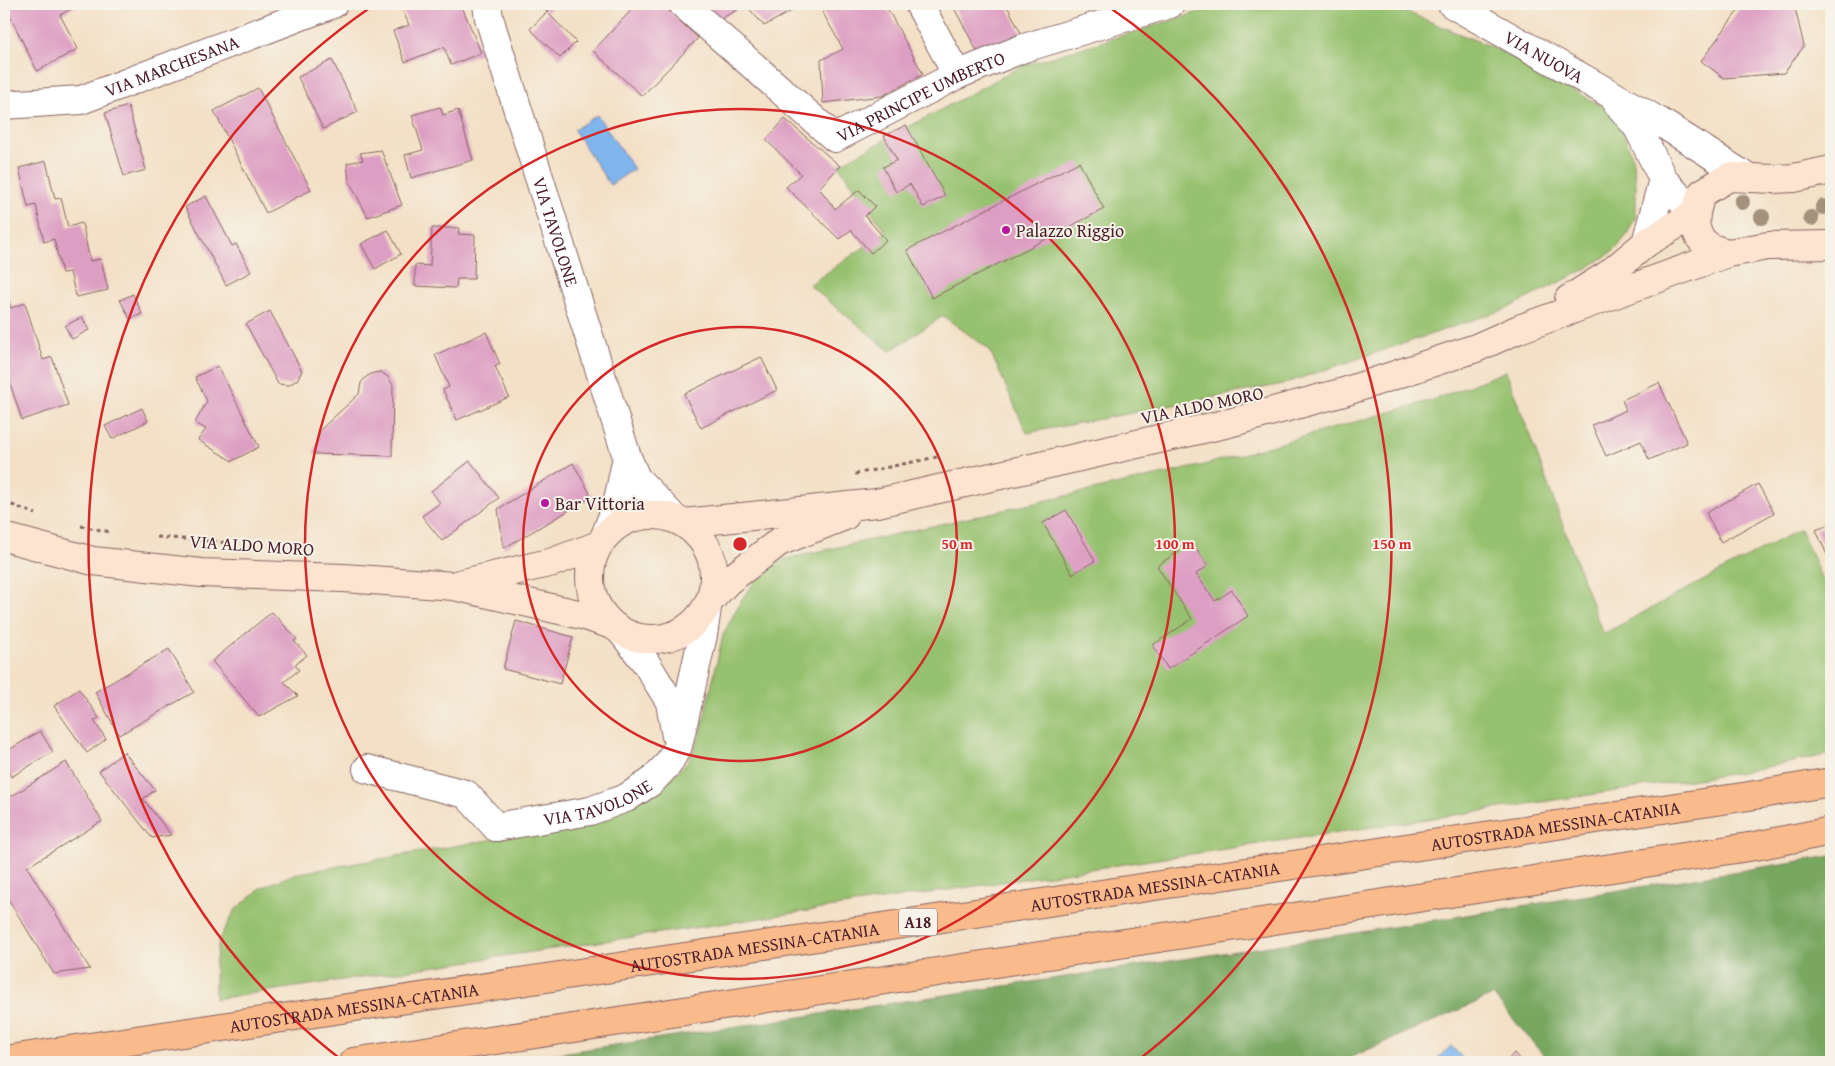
<svg xmlns="http://www.w3.org/2000/svg" width="1835" height="1066" font-family="'Gentium Book Plus',serif">
<style>
.green{fill:#96c16e;stroke:#70704c}
.forest{fill:#78a761;stroke:#616346}
.water{fill:#7fb6ee;stroke:#646a8c}
.building{fill:#dd9ec3}
.lines{fill:none;stroke-linecap:round;stroke-linejoin:round}
.minor-casing{stroke:#856361;stroke-width:30}
.tertiary-casing{stroke:#856361;stroke-width:30}
.secondary-casing{stroke:#856361;stroke-width:30}
.motorway-casing{stroke:#856361;stroke-width:30}
.path{stroke:#856361;stroke-width:3;stroke-dasharray:4 4;stroke-linecap:butt}
.minor{stroke:#fff;stroke-width:28}
.tertiary{stroke:#fff;stroke-width:28}
.secondary{stroke:#fde4d1;stroke-width:28}
.motorway{stroke:#fabb8c;stroke-width:28}
.tree{fill:#a3917c}
.ring{fill:none;stroke:#d62828;stroke-width:2.5}
.poi-dot{fill:#b5179e;stroke:#f7f3e8;stroke-width:2}
.labels{text-anchor:middle;dominant-baseline:central;stroke-width:4;stroke-linejoin:round;paint-order:stroke}
.shield{fill:#f7f3e8;stroke:#7e5f64;stroke-width:1}
.shield-label{font-size:16px;font-weight:bold;fill:#4a1f2b}
.street-label{font-size:18px;fill:#4a1f2b;stroke:#f7f3e8}
.poi-label{font-size:18px;fill:#4a1f2b;stroke:#f7f3e8;text-anchor:start}
.centre{fill:#d62828;stroke:#f7f3e8;stroke-width:2.5}
.ring-label{font-size:15px;text-anchor:middle;font-weight:bold;fill:#d62828;stroke:#f7f3e8;stroke-width:4;stroke-linejoin:round;paint-order:stroke}
</style>
<rect width="100%" height="100%" fill="#f7f3e8"/>
<filter id="ink" filterUnits="userSpaceOnUse"><feTurbulence type="fractalNoise" baseFrequency=".02" numOctaves="2"/><feDisplacementMap in="SourceGraphic" scale="10" xChannelSelector="R" yChannelSelector="G"/><feConvolveMatrix kernelMatrix="1 2 1 2 8 2 1 2 1" color-interpolation-filters="sRGB"/></filter>
<filter id="wash" filterUnits="userSpaceOnUse"><feTurbulence type="fractalNoise" baseFrequency=".0096" numOctaves="4" result="noise"/><feDisplacementMap in="SourceGraphic" scale="20" xChannelSelector="R" yChannelSelector="G"/><feGaussianBlur stdDeviation="1.12" result="paint"/><feColorMatrix in="noise" values="0 0 0 0 0 0 0 0 0 0 0 0 0 0 0 0 0 1.4 0 .05"/><feComposite in="paint" operator="in"/></filter>
<g filter="url(#wash)">
<rect width="100%" height="100%" fill="#f3e0c6"/>
<path class="green" d="M1263,4H1353L1397,8L1496,49L1615,113L1632,156L1636,184V216L1626,236L1615,250L1588,268L1506,309L1283,384L1027,433L989,349L943,316L890,351L809,285L886,232L838,165L1022,66L1206,10Z
M1506,371L1603,634L1800,529L1831,600V754L1737,773L215,999V965L219,939L236,909L261,888L294,874L592,822L661,789L688,761L700,736L723,635L743,597L761,574L785,559L1200,466L1436,399Z"/>
<path class="forest" d="M1831,856V1062H1549L1493,995L1340,1062H502L1349,934Z"/>
<path class="water" d="M597,115L634,169L610,185L574,130Z
M1451,1046L1466,1062H1434Z"/>
<g id="blocks">
<path class="building" d="M4,4H80L60,15L78,49L37,71Z
M400,4H461L481,53L451,65L444,47L405,62L393,31L409,25Z
M539,4H556L547,12Z
M637,4H662L698,38L642,96L593,51Z
M695,4H804L764,26L746,5L715,22Z
M818,4H885L923,74L882,96L823,103L821,60L843,49Z
M952,4H1006L1021,33L978,53Z
M1743,4H1794L1804,46L1784,73L1724,78L1701,61Z
M547,12L576,42L560,58L530,29Z
M332,60L358,112L323,129L298,77Z
M258,88L311,190L266,213L214,111Z
M128,106L146,170L124,176L105,113Z
M440,107L443,115L458,110L473,160L411,178L405,155L423,150L412,115Z
M785,119L840,166L819,188L835,209L859,190L875,206L865,216L886,240L871,253L851,230L839,239L786,187L801,174L766,140Z
M906,125L945,196L923,207L910,184L896,192L883,167L897,160L884,136Z
M381,150L402,205L368,217L349,181L347,163L363,160L360,153Z
M46,161L55,199L61,198L68,227L82,223L90,261L101,259L108,290L76,297L70,272L62,273L54,239L44,242L36,205L28,207L19,168Z
M1079,162L1104,209L932,298L907,250Z
M206,196L232,246L236,244L251,272L226,285L185,207Z
M432,228H459L458,234L475,235L474,279H457L456,288L415,286V265L430,266Z
M388,230L401,254L375,269L361,244Z
M133,294L142,314L130,319L120,300Z
M7,295L11,308L25,303L43,360L52,357L68,405L22,420L4,365V296Z
M270,311L302,371L297,380L289,385L278,384L246,324Z
M82,317L89,330L72,339L65,326Z
M486,332L500,364L495,366L509,397L457,420L443,390L449,387L435,355Z
M761,357L777,390L701,428L684,394Z
M218,366L259,447L232,461L198,440L206,429L195,423L207,401L195,377Z
M381,372L388,377L393,385L392,456L313,454L321,429L359,394L361,383L366,377L373,373Z
M1659,383L1687,443L1649,460L1641,441L1606,456L1592,425L1626,410L1622,400Z
M142,408L148,421L112,439L105,426Z
M470,461L499,498L442,541L422,516L440,503L431,491Z
M573,463L592,497L504,548L498,509Z
M1758,484L1774,513L1721,542L1706,513Z
M1066,510L1095,561L1072,574L1043,523Z
M1831,524V564L1816,530Z
M1192,542L1208,566L1196,574L1215,601L1232,590L1248,616L1168,669L1153,645L1192,619L1157,566Z
M272,612L297,639L294,641L307,655L295,665L299,670L284,682L298,696L259,717L212,661Z
M516,621L573,637L560,684L503,669Z
M169,649L194,692L119,735L95,692Z
M79,689L99,718L94,721L106,739L87,753L54,706Z
M40,731L53,752L11,777L4,765V753Z
M124,752L155,790L143,799L171,835L152,838L99,771Z
M66,762L102,821L27,867L90,969L54,974L4,892V801Z
M1514,1053L1522,1062H1506Z"/>
</g>
</g>
<g filter="url(#ink)">
<use href="#blocks" fill-opacity="0" stroke="#856361" stroke-width="1"/>
<g class="lines">
<defs>
<g id="minor">
<path id="s1" d="M487,4L489,18L627,457L636,478L674,518"/>
<path id="s2" d="M683,4L835,138L957,75L1024,48L1170,4"/>
<path d="M919,4L957,75"/>
<path id="s3" d="M1452,4L1660,122L1748,178"/>
<path d="M1618,104L1638,128L1663,179L1646,243"/>
<path id="s4" d="M4,105L81,100L333,4"/>
<path d="M1663,179L1694,214"/>
<path d="M605,536L617,505L627,457"/>
<path d="M367,769L466,794L496,827"/>
</g>
<g id="tertiary">
<path d="M621,631L646,663L670,702L676,736"/>
<path id="s5" d="M496,827L590,811L626,798L651,782L668,764L678,746L703,635L707,608"/>
</g>
<path id="secondary" d="M1728,253C1722,251 1714,250 1709,246C1689,234 1695,211 1702,193L1729,177L1774,179L1794,178L1831,170
M1569,299L1609,274L1646,243L1694,214
M590 577a62 62 0 1 1 124 0a62 62 0 1 1-124 0Z
M684,523L877,503L1229,423L1344,392L1476,348L1519,329L1728,253L1768,246L1831,245
M4,537L93,561L201,573L344,578L454,586L582,615L612,625
M459,584L553,562L599,545
M711,599L728,581L779,542L845,516"/>
<g id="motorway">
<path id="s6" d="M4,1060L1749,796L1831,782"/>
<path d="M353,1062L1755,846L1831,831"/>
</g>
</defs>
<use href="#minor" class="minor-casing"/>
<use href="#tertiary" class="tertiary-casing"/>
<use href="#secondary" class="secondary-casing"/>
<use href="#motorway" class="motorway-casing"/>
<path class="path" d="M855,474L937,457
M4,502L36,514
M81,526L111,532
M157,537L231,543"/>
<use href="#minor" class="minor"/>
<use href="#tertiary" class="tertiary"/>
<use href="#secondary" class="secondary"/>
<use href="#motorway" class="motorway"/>
</g>
<g class="tree">
<circle cx="1742" cy="202" r="8"/>
<circle cx="1823" cy="207" r="8"/>
<circle cx="1762" cy="217" r="8"/>
<circle cx="1811" cy="218" r="8"/>
</g>
</g>
<g class="ring">
<circle cx="740" cy="544" r="217"/>
<circle cx="740" cy="544" r="435"/>
<path d="M343 1061A652 652 0 0 1 371 7M1109 7A652 652 0 0 1 1137 1061"/>
</g>
<g class="poi-dot">
<circle cx="1006" cy="230" r="5"/>
<circle cx="545" cy="503" r="5"/>
</g>
<g class="labels">
<rect class="shield" x="899" y="908.5" width="38" height="27" rx="4"/>
<g class="shield-label">
<text x="918" y="922">A18</text>
</g>
<g class="street-label">
<text stroke="none"><textPath href="#s3" startOffset="106">VIA NUOVA</textPath></text>
<text stroke="none"><textPath href="#s4" startOffset="174">VIA MARCHESANA</textPath></text>
<text stroke="none"><textPath href="#s2" startOffset="298">VIA PRINCIPE UMBERTO</textPath></text>
<text stroke="none"><textPath href="#s1" startOffset="238">VIA TAVOLONE</textPath></text>
<text transform="translate(1202 405) rotate(-12)">VIA ALDO MORO</text>
<text transform="translate(252 545) rotate(4)">VIA ALDO MORO</text>
<text stroke="none"><textPath href="#s5" startOffset="105">VIA TAVOLONE</textPath></text>
<text stroke="none"><textPath href="#s6" startOffset="1569">AUTOSTRADA MESSINA-CATANIA</textPath></text>
<text stroke="none"><textPath href="#s6" startOffset="1164">AUTOSTRADA MESSINA-CATANIA</textPath></text>
<text stroke="none"><textPath href="#s6" startOffset="759">AUTOSTRADA MESSINA-CATANIA</textPath></text>
<text stroke="none"><textPath href="#s6" startOffset="354">AUTOSTRADA MESSINA-CATANIA</textPath></text>
</g>
<g class="poi-label">
<text x="1016" y="230">Palazzo Riggio</text>
<text x="555" y="503">Bar Vittoria</text>
</g>
</g>
<circle cx="740" cy="544" r="8" class="centre"/>
<g class="ring-label">
<text x="957" y="549">50 m</text>
<text x="1175" y="549">100 m</text>
<text x="1392" y="549">150 m</text>
</g>
<rect width="1835" height="1066" fill="none" stroke="#f7f3e8" stroke-width="20"/>
</svg>
